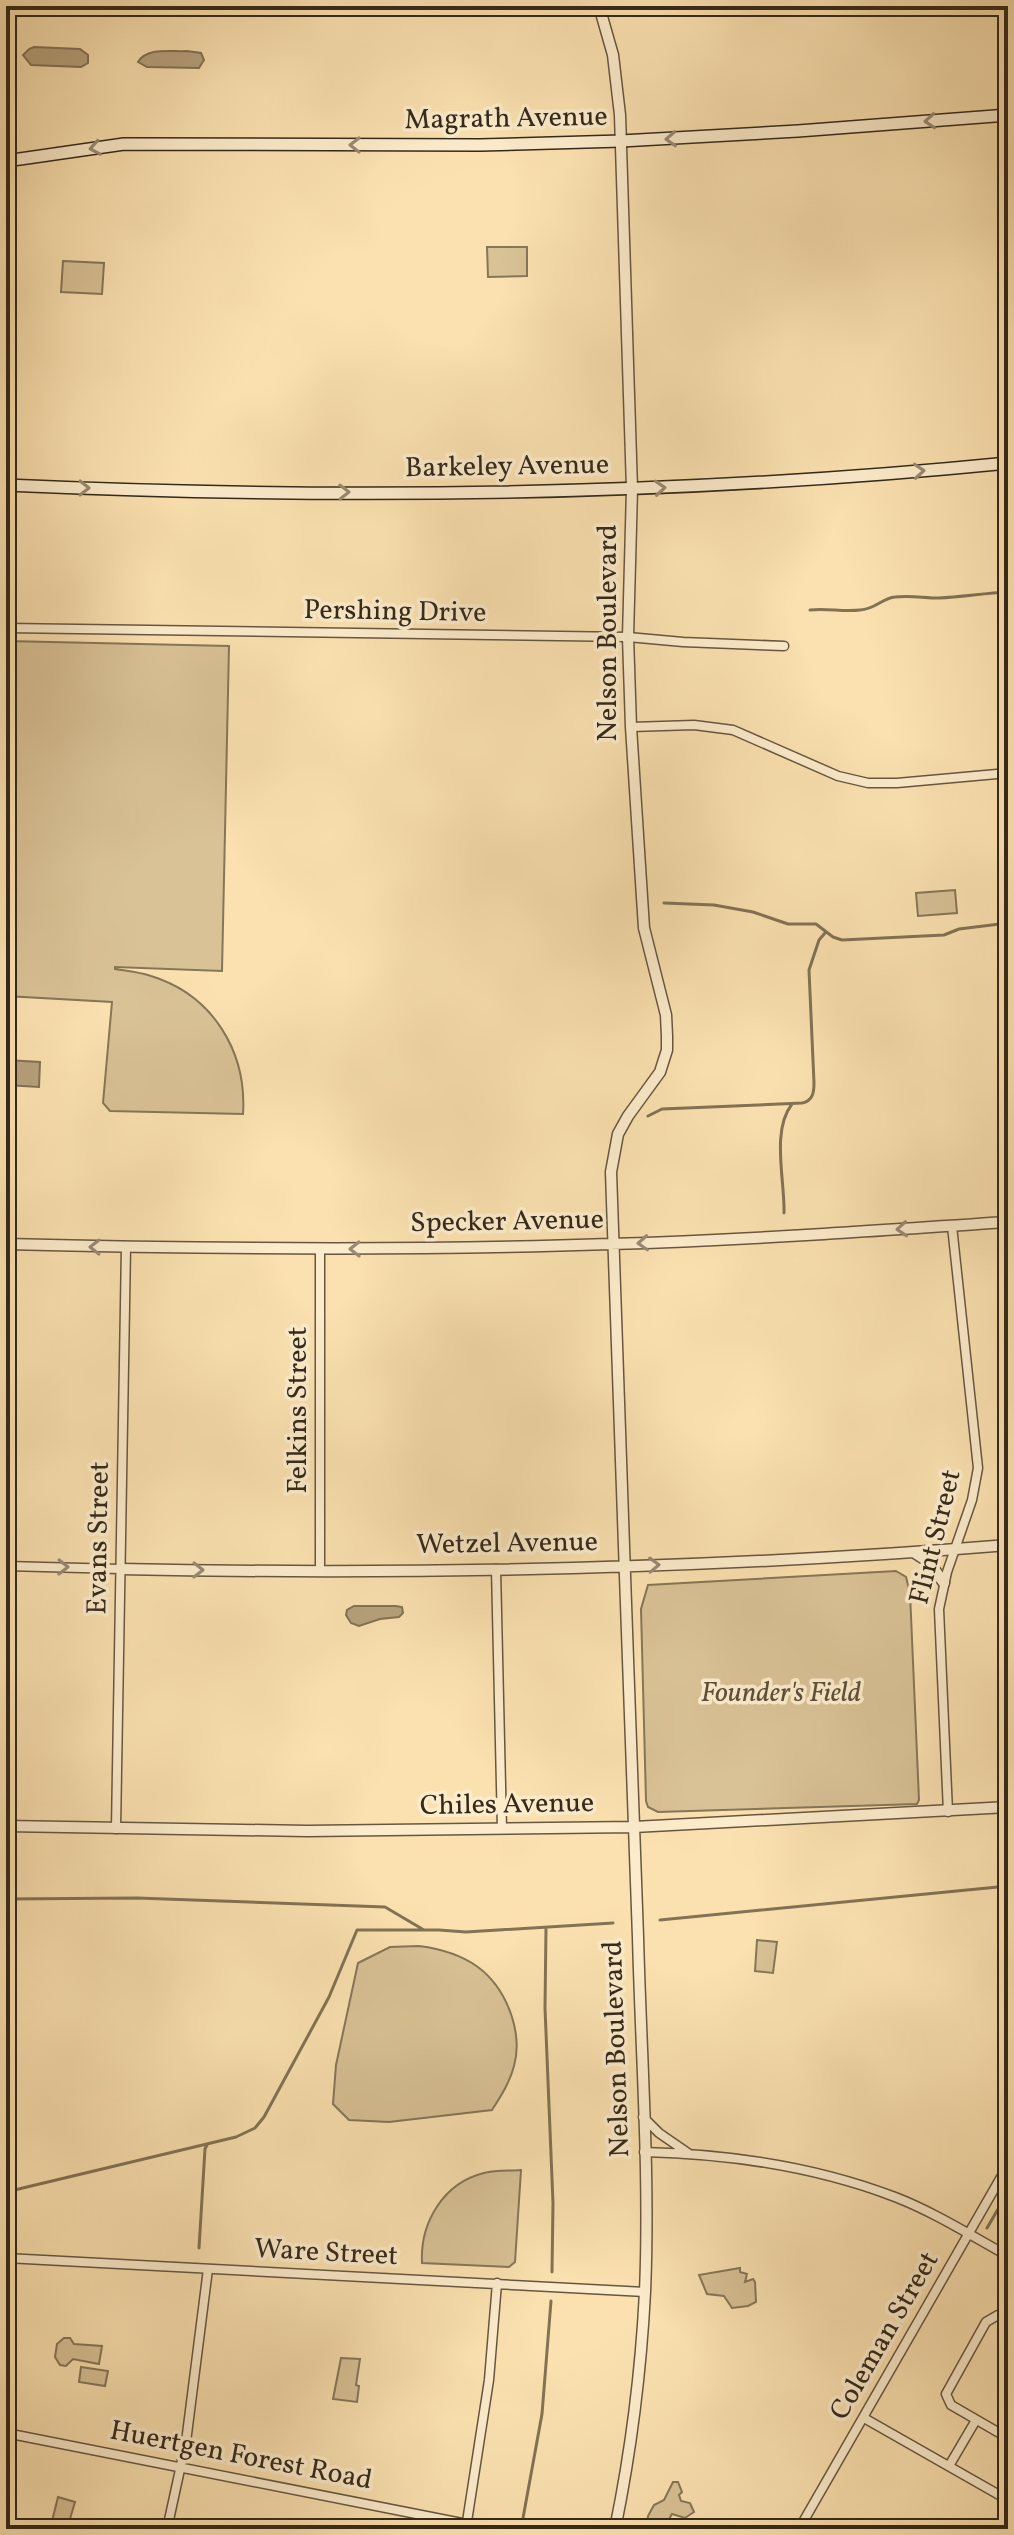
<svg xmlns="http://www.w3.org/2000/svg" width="1014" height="2535" font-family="Vollkorn,serif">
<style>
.green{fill:#d9c296;stroke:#867658;stroke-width:2}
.water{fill:#b7a27d;stroke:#837255;stroke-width:2}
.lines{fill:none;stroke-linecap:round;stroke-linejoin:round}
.stream{stroke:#837255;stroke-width:3}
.minor-casing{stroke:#665740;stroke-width:11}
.tertiary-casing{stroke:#665740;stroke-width:13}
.secondary-casing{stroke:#34291a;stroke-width:14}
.minor{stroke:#fceccc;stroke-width:8}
.tertiary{stroke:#fceccc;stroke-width:10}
.secondary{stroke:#fceccc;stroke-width:11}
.oneway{stroke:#988a73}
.labels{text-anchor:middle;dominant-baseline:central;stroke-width:7;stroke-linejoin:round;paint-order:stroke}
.street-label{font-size:28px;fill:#34291a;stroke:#fceccc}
.park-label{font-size:28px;font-style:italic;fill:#5d4f39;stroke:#fceccc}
</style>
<rect width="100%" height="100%" fill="#fbe1b0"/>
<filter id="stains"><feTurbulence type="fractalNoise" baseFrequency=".0025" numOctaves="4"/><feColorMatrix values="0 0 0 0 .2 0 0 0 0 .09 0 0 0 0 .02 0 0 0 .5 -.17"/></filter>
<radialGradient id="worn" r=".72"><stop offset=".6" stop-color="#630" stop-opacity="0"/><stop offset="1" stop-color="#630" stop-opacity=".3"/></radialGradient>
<path class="green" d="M487,247H527V276L488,277Z
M63,261L104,263L102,294L61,292Z
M6,641L229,646L222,971L115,967V969C126,971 139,972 151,976C213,995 247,1052 243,1114L110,1111L103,1103L112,1002L6,996Z
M955,890L957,913L918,916L916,893Z
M896,1571L906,1577L910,1593L919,1800L917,1804L658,1812L648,1807L646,1801L641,1609L648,1585Z
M757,1940L777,1942L773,1973L755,1971Z
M419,1946C465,1952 497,1971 512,2017C517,2033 519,2048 514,2066C510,2082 501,2096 492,2110L389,2122L349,2120L333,2104L336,2065L358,1963L390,1947Z
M521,2170L515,2262L509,2267L422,2263C420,2223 443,2183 484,2173C496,2170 509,2171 521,2170Z
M740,2268V2272L747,2274L745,2282L753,2279L755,2282L756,2302L748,2306L732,2308L724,2296L707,2294L699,2275Z
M64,2338H70L74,2344L102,2346L99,2364L73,2359L66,2366L60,2365L55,2357L57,2344Z
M341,2358L360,2359L356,2385L359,2386L357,2402L333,2399Z
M81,2367L108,2371L105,2386L79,2382Z
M673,2482H678L682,2492L679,2495L681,2501L690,2503L694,2512L685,2518L672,2514L663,2529H646L648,2516L654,2505L664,2500Z
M58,2497L75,2502L67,2529H50Z"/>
<path class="water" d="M34,47L80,49L88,55V63L81,67L31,65L23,55L29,49Z
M187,51L201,53L204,60L199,68L147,67L138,62C147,47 171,52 187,51Z
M6,1060L40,1062L39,1087L6,1085Z
M354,1606H396L402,1607L403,1613L399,1617L380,1619L359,1626L351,1623L346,1615L347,1610Z"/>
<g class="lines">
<path class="stream" d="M810,610C827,608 843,612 860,610C876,609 882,598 895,597C910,595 924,598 939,598C962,597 985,593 1008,592
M664,903L714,905L753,912L788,924H816L833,937L842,940L944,935L959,929L1008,923
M648,1116L662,1109L802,1103C813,1101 814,1092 814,1083L809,970L819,940L825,933
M784,1213C785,1180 771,1131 792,1104
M6,1899L137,1898L385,1907L424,1930
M660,1920L1008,1886
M546,1928L545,2008L553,2203L552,2272
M6,2192L236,2137L255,2128L264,2117L329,1997L357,1930H439L466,1932L613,1923
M987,2228L1008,2192
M199,2248L205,2149L207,2145
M521,2529L542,2414L551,2301"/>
<defs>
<path id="minor" d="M6,628L628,637L683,642L784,646
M631,727L694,725L733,730L838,776L868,783H897L1008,773
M320,1250V1571
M6,1566L120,1569
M496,1569L502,1829
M948,1812L939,1609L947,1572L972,1500L978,1468L952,1226
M116,1829L126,1247
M643,2117L659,2133L688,2153
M644,2152C730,2154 814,2166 895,2197C934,2212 972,2236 1008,2256
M6,2258L645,2292
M1008,2320L998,2315L986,2322L946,2394L951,2405L1008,2438
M864,2418L1008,2500
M6,2433L467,2524
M949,2466L976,2420
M466,2528L489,2380L497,2283
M167,2529L186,2442L208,2269
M799,2529L1008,2165"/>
<path id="tertiary" d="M599,6L613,55L620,115L632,489L628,637L631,727L644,928L666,1015L667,1036V1050L660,1072L628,1116L618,1134L611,1172C618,1427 630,1682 638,1937C641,2055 650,2174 645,2292C641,2371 631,2451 615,2529
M6,1244C207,1249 409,1251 610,1244C743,1240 875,1231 1008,1222
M915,1553L929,1562L944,1583
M120,1569C416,1575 713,1569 1008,1545
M6,1826L307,1831L634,1827L1008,1807"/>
<path id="secondary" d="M6,161L124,144L480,145L621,141L798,131L1008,115
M6,485C339,500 676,496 1008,463"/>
</defs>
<use href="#minor" class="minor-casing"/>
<use href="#tertiary" class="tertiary-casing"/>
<use href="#secondary" class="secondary-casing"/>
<use href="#minor" class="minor"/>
<use href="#tertiary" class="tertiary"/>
<use href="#secondary" class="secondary"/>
</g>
<defs><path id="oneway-chevron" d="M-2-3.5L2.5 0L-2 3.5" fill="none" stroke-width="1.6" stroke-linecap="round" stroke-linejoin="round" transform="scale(2)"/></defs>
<g class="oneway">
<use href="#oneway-chevron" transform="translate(930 121) rotate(176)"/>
<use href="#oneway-chevron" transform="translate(671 139) rotate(177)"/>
<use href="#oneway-chevron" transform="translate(355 145) rotate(180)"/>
<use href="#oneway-chevron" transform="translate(95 148) rotate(170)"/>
<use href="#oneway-chevron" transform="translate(919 471) rotate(-4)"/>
<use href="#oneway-chevron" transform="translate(84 488) rotate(1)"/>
<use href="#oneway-chevron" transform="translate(660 488) rotate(-4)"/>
<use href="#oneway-chevron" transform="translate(344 492) rotate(-1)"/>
<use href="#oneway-chevron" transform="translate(902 1229) rotate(176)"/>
<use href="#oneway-chevron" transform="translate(643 1243) rotate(177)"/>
<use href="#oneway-chevron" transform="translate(95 1247) rotate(-179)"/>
<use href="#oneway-chevron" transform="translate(355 1249) rotate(179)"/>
<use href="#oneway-chevron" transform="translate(654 1565) rotate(-2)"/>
<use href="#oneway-chevron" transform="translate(63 1567) rotate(1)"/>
<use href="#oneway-chevron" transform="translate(198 1570) rotate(1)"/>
</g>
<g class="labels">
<g class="street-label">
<text transform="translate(506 119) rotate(-1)">Magrath Avenue</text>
<text transform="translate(507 467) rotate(-1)">Barkeley Avenue</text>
<text transform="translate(395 612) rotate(1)">Pershing Drive</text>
<text transform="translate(608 633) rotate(-90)">Nelson Boulevard</text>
<text transform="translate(507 1222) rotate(-1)">Specker Avenue</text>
<text transform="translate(298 1410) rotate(-90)">Felkins Street</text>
<text transform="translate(936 1537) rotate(-76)">Flint Street</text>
<text transform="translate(99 1538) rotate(-89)">Evans Street</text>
<text transform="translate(507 1544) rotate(-1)">Wetzel Avenue</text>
<text transform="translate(507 1805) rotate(-1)">Chiles Avenue</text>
<text transform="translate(617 2049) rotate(-92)">Nelson Boulevard</text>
<text transform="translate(326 2253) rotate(3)">Ware Street</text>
<text transform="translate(885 2336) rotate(-60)">Coleman Street</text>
<text transform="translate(241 2456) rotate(11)">Huertgen Forest Road</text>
</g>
<g class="park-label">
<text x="781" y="1693">Founder's Field</text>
</g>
</g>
<rect width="1014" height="2535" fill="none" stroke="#fbe1b0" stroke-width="32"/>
<rect x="8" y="8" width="998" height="2519" fill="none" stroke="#34291a" stroke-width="4"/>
<rect x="16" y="16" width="982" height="2503" fill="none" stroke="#34291a" stroke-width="2"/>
<rect width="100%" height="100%" filter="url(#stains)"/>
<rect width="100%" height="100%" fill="url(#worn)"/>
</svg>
